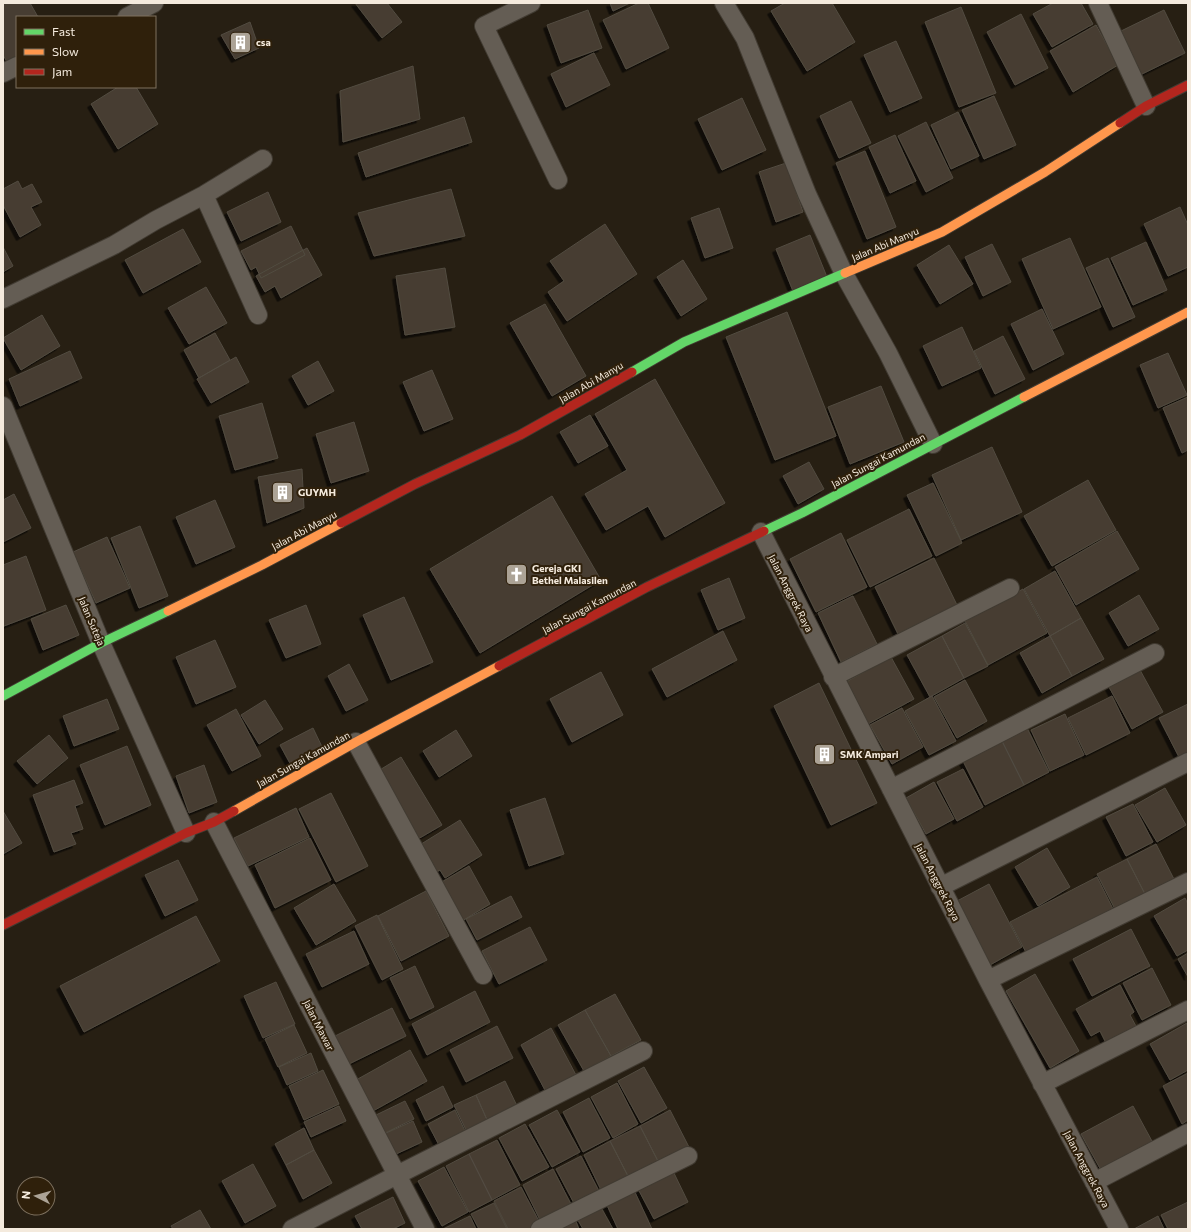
<svg xmlns="http://www.w3.org/2000/svg" width="1191" height="1232" font-family="Commissioner,sans-serif">
<style>
.building{fill:#463e30;stroke:#524b41;filter:url(#shadow)}
.lines{fill:none;stroke-linecap:round;stroke-linejoin:round}
.street-casing{stroke:#413b32;stroke-width:20}
.fast-casing{stroke:#413b32;stroke-width:11}
.slow-casing{stroke:#413b32;stroke-width:11}
.jam-casing{stroke:#413b32;stroke-width:11}
.street{stroke:#645d54;stroke-width:18}
.fast{stroke:#63d668;stroke-width:9}
.slow{stroke:#ff974d;stroke-width:9}
.jam{stroke:#b3261e;stroke-width:9}
.labels{text-anchor:middle;dominant-baseline:central;stroke-width:4;stroke-linejoin:round;paint-order:stroke}
.poi-label{font-size:10px;font-weight:bold;fill:#f4eadd;stroke:#2f200b;text-anchor:start}
.street-label{font-size:10px;fill:#f4eadd;stroke:#2f200b}
</style>
<defs>
<filter id="shadow"><feDropShadow dx="-3.5" dy="3.5" stdDeviation="0" flood-color="#0009"/></filter>
</defs>
<rect width="100%" height="100%" fill="#271f13"/>
<path class="building" d="M3,3H30L38,17H17V60L9,65L3,55Z
M355,3H387L402,22L382,38Z
M610,3H630L613,11Z
M639,3H648L669,48L626,69L603,20Z
M785,3H832L855,42L807,71L771,11Z
M1053,3H1081L1093,24L1052,47L1033,14Z
M961,7L996,93L959,107L925,22Z
M588,10L602,48L561,63L547,25Z
M1164,10L1185,53L1140,75L1119,32Z
M1021,14L1048,68L1015,85L987,32Z
M250,22L259,48L235,59L221,35Z
M1096,25L1118,65L1073,92L1050,51Z
M896,41L922,98L890,112L864,55Z
M594,53L610,85L566,107L551,74Z
M413,66L420,119L343,142L340,91Z
M118,87H136L158,124L118,149L91,104Z
M994,96L1016,145L984,159L962,110Z
M742,98L766,150L722,170L698,119Z
M851,101L871,143L839,158L820,116Z
M958,112L979,156L951,169L931,125Z
M464,117L472,142L366,177L358,153Z
M926,122L953,178L926,192L898,136Z
M895,135L916,181L890,193L869,147Z
M865,151L896,227L867,239L836,163Z
M786,163L803,212L776,222L759,172Z
M18,181L22,189L32,184L42,202L31,207L41,225L20,237L3,205V189Z
M451,189L465,236L374,256L358,213Z
M268,192L281,222L241,241L227,212Z
M1180,207L1188,225V267L1168,276L1144,224Z
M719,208L733,248L705,258L691,218Z
M605,224L637,274L567,321L548,292L564,281L550,261Z
M291,226L305,255L261,278L256,267L251,270L241,251Z
M183,229L201,262L143,293L125,260Z
M810,235L827,277L793,291L776,249Z
M1070,238L1101,307L1053,329L1022,259Z
M1146,242L1167,290L1133,305L1111,258Z
M992,244L1011,282L983,296L965,257Z
M949,245L973,284L940,304L917,265Z
M3,247L13,266L3,272Z
M307,248L322,275L281,298L275,286L265,292L256,276Z
M1108,258L1135,317L1113,327L1086,268Z
M683,260L707,299L681,316L657,277Z
M445,268L455,327L405,335L396,276Z
M206,287L227,323L189,344L168,308Z
M545,304L586,376L552,396L510,323Z
M1042,309L1064,354L1033,370L1011,324Z
M787,312L836,436L775,460L726,337Z
M42,315L60,346L21,370L3,338Z
M962,327L981,368L942,386L923,346Z
M215,333L230,360L199,378L184,350Z
M1003,336L1025,379L995,394L974,351Z
M70,351L82,378L20,406L9,379Z
M1168,353L1187,395L1158,408L1140,365Z
M236,357L249,382L211,403L197,379Z
M318,361L334,391L308,405L292,376Z
M432,370L453,419L424,431L403,382Z
M655,379L725,503L665,537L648,506L606,530L585,494L627,470L595,414Z
M881,386L904,442L850,464L828,407Z
M1188,397V450L1182,453L1163,408Z
M262,403L278,458L235,470L219,416Z
M590,415L608,446L578,463L560,432Z
M354,422L369,471L331,483L316,434Z
M992,447L1022,512L961,540L932,475Z
M809,462L824,489L798,504L783,476Z
M302,469L304,508L267,523L258,477Z
M1088,480L1116,530L1052,566L1024,516Z
M933,483L962,543L936,556L907,495Z
M14,494L31,528L3,542V500Z
M552,496L601,580L480,653L430,569Z
M215,500L235,547L196,564L176,517Z
M909,509L932,556L870,587L847,540Z
M140,526L168,596L139,608L111,538Z
M1117,531L1139,569L1076,605L1055,567Z
M841,533L867,587L816,612L790,559Z
M107,537L130,588L96,603L73,552Z
M26,556L46,610L4,626L3,623V565Z
M934,558L957,605L898,634L875,587Z
M1055,571L1081,618L1050,636L1024,589Z
M729,578L745,618L718,630L701,590Z
M1023,589L1047,633L988,665L965,621Z
M1139,595L1159,629L1128,646L1109,613Z
M853,596L877,644L841,662L818,613Z
M404,597L433,662L391,680L363,615Z
M66,605L79,635L43,650L31,619Z
M306,605L321,644L286,658L269,620Z
M1081,618L1104,659L1072,676L1050,636Z
M965,623L988,666L964,678L942,636Z
M723,631L737,660L667,697L652,669Z
M942,636L964,678L930,697L907,655Z
M1050,636L1072,676L1042,693L1020,653Z
M215,640L236,687L196,704L176,657Z
M891,657L914,699L868,724L846,682Z
M349,664L368,700L346,711L328,676Z
M1140,670L1163,712L1132,729L1109,687Z
M601,672L623,715L572,742L550,699Z
M965,680L987,721L957,738L934,697Z
M819,683L877,803L831,825L774,706Z
M932,696L956,741L929,755L905,711Z
M1112,696L1130,733L1086,755L1068,718Z
M107,699L119,729L74,746L63,716Z
M265,700L283,729L259,744L241,715Z
M1188,704V755L1180,759L1159,718Z
M902,708L923,747L892,764L870,725Z
M236,709L261,756L232,771L207,725Z
M1065,714L1084,755L1050,771L1031,730Z
M313,728L324,751L292,767L280,745Z
M1027,728L1049,772L1024,785L1002,741Z
M456,730L472,756L439,777L423,751Z
M49,735L68,758L37,784L17,761Z
M1002,741L1024,785L985,805L963,761Z
M127,746L151,805L105,825L80,765Z
M401,757L442,825L418,839L378,771Z
M204,765L217,802L189,813L176,776Z
M963,769L983,807L957,821L937,782Z
M74,780L83,803L75,806L83,829L71,833L76,844L54,852L33,795Z
M934,782L954,819L926,834L906,798Z
M1165,788L1186,825L1157,842L1135,805Z
M331,793L368,866L336,882L299,809Z
M545,798L564,854L529,866L510,810Z
M1133,804L1153,842L1126,856L1106,817Z
M296,808L309,837L248,866L234,838Z
M3,811L22,843L3,854Z
M460,820L482,855L445,878L440,870L435,873L418,846Z
M310,838L331,880L275,908L255,865Z
M1156,844L1175,881L1146,896L1127,859Z
M1047,848L1070,887L1038,906L1015,867Z
M1127,859L1146,896L1116,911L1097,874Z
M178,860L198,900L165,916L145,875Z
M469,866L490,904L462,921L440,883Z
M1097,877L1115,913L1029,958L1010,922Z
M334,884L356,921L316,945L294,908Z
M989,884L1022,947L990,965L957,901Z
M426,891L449,936L401,961L378,916Z
M511,896L522,917L477,940L466,919Z
M1185,898L1188,904V950L1177,956L1154,916Z
M377,915L403,969L382,980L355,926Z
M196,916L220,961L84,1032L60,986Z
M530,927L547,960L499,984L482,951Z
M1131,929L1150,966L1092,996L1073,959Z
M354,931L369,964L322,987L306,954Z
M1188,953V977L1178,959Z
M415,966L434,1007L410,1019L390,978Z
M1152,968L1171,1005L1142,1020L1123,983Z
M1035,974L1079,1051L1050,1068L1006,991Z
M276,982L295,1024L263,1038L244,996Z
M1120,985L1134,1012L1130,1015L1137,1028L1107,1045L1100,1031L1091,1036L1076,1009Z
M475,991L490,1022L427,1055L412,1024Z
M615,994L641,1040L611,1056L585,1010Z
M392,1008L406,1036L349,1064L335,1036Z
M585,1010L611,1056L584,1071L558,1025Z
M1187,1023L1188,1070L1170,1080L1150,1044Z
M294,1025L307,1053L278,1067L265,1039Z
M497,1026L513,1058L466,1082L450,1050Z
M551,1028L576,1075L546,1092L521,1045Z
M410,1050L427,1081L373,1111L356,1080Z
M311,1053L318,1071L287,1085L279,1067Z
M644,1067L667,1108L641,1123L618,1081Z
M323,1070L339,1104L304,1120L289,1086Z
M1188,1073V1120L1182,1124L1163,1086Z
M505,1081L518,1108L488,1122L476,1095Z
M617,1083L638,1124L613,1138L591,1097Z
M443,1086L453,1107L426,1121L416,1100Z
M476,1095L488,1122L467,1132L454,1105Z
M589,1098L610,1138L583,1152L563,1112Z
M405,1101L414,1119L385,1133L376,1115Z
M339,1106L346,1121L311,1137L304,1122Z
M1133,1106L1153,1143L1102,1172L1081,1134Z
M455,1110L466,1133L440,1147L428,1124Z
M557,1110L580,1152L552,1167L529,1125Z
M670,1110L690,1149L660,1165L640,1126Z
M413,1121L422,1142L394,1155L384,1134Z
M525,1124L549,1167L522,1181L499,1138Z
M640,1126L660,1165L630,1180L610,1141Z
M304,1128L314,1150L286,1165L275,1144Z
M497,1140L520,1185L492,1200L469,1154Z
M610,1141L630,1180L603,1194L584,1155Z
M314,1150L332,1183L303,1199L286,1165Z
M469,1154L492,1200L469,1212L446,1166Z
M581,1156L601,1195L576,1207L556,1169Z
M253,1164L276,1206L245,1223L222,1181Z
M444,1167L468,1212L442,1226L418,1181Z
M553,1169L573,1208L542,1224L523,1185Z
M672,1169L688,1202L654,1219L637,1187Z
M521,1187L541,1225L533,1229H508L494,1201Z
M633,1188L652,1229H618L605,1201Z
M393,1197L405,1223L393,1229H362L355,1216Z
M598,1202L613,1229H583L575,1215Z
M1188,1202V1229H1168L1161,1215Z
M494,1203L507,1229H479L471,1214Z
M200,1210L211,1229H173L171,1226Z
M470,1216L476,1229H443Z
M1158,1216L1164,1229H1134Z
M575,1219L579,1229H553Z"/>
<g class="lines">
<defs>
<path id="street" d="M531,3L484,26L558,180
M724,3L745,38L807,194L844,274L888,353L933,444
M1098,3L1146,106
M127,17L154,3
M3,73L17,66
M204,195L258,315
M3,299L114,245L156,220L204,195L263,159
M3,406L101,643L186,833
M761,532L988,980L1119,1229
M833,677L1010,588
M356,742L483,975
M891,789L1155,653
M214,822L425,1229
M940,887L1188,762
M988,980L1188,882
M1042,1084L1188,1010
M1094,1182L1188,1133
M292,1229L397,1175L643,1051
M540,1229L688,1156"/>
<path id="fast" d="M632,372L684,342L845,273
M764,531L802,513L1024,397
M3,696L101,643L168,611"/>
<path id="slow" d="M845,273L942,232L1045,172L1120,123
M1024,397L1188,312
M168,611L262,565L341,523
M234,811L356,742L499,666"/>
<path id="jam" d="M1120,123L1146,106L1188,85
M341,523L415,484L520,435L632,372
M499,666L647,587L764,531
M3,925L186,833L214,822L234,811"/>
</defs>
<use href="#street" class="street-casing"/>
<use href="#fast" class="fast-casing"/>
<use href="#slow" class="slow-casing"/>
<use href="#jam" class="jam-casing"/>
<use href="#street" class="street"/>
<use href="#fast" class="fast"/>
<use href="#slow" class="slow"/>
<use href="#jam" class="jam"/>
</g>
<defs>
<symbol id="building-square" viewBox="-11 -11 22 22"><rect x="-9" y="-9" width="18" height="18" rx="4" fill="#aca396" stroke="#2f200b"/><path d="M-4-6H4V6H1V3H-1V6H-4ZM-2.5-4.3h1.7v1.8h-1.7ZM.8-4.3h1.7v1.8H.8ZM-2.5-1h1.7V.8h-1.7ZM.8-1h1.7V.8H.8Z" fill="#fff"/></symbol>
<symbol id="church-square" viewBox="-11 -11 22 22"><rect x="-9" y="-9" width="18" height="18" rx="4" fill="#aca396" stroke="#2f200b"/><path d="M-1.2-6h2.4v3.5h3.3v2.4h-3.3V6h-2.4V-.1h-3.3v-2.4h3.3Z" fill="#fff"/></symbol>
</defs>
<g fill-rule="evenodd">
<use href="#building-square" x="228" y="30" width="25" height="25"/>
<use href="#building-square" x="270" y="480" width="25" height="25"/>
<use href="#church-square" x="504" y="562" width="25" height="25"/>
<use href="#building-square" x="812" y="742" width="25" height="25"/>
</g>
<g class="labels">
<g class="poi-label">
<text x="256" y="42">csa</text>
<text x="298" y="492">GUYMH</text>
<text x="532" y="568">Gereja GKI<tspan x="532" dy="12">Bethel Malasilen</tspan></text>
<text x="840" y="754">SMK Ampari</text>
</g>
<g class="street-label">
<text transform="translate(885 244) rotate(-23)">Jalan Abi Manyu</text>
<text transform="translate(591 382) rotate(-30)">Jalan Abi Manyu</text>
<text transform="translate(878 460) rotate(-28)">Jalan Sungai Kamundan</text>
<text transform="translate(304 530) rotate(-28)">Jalan Abi Manyu</text>
<text transform="translate(791 593) rotate(63)">Jalan Anggrek Raya</text>
<text transform="translate(589 606) rotate(-28)">Jalan Sungai Kamundan</text>
<text transform="translate(92 621) rotate(67)">Jalan Suteja</text>
<text transform="translate(303 759) rotate(-29)">Jalan Sungai Kamundan</text>
<text transform="translate(938 882) rotate(63)">Jalan Anggrek Raya</text>
<text transform="translate(319 1025) rotate(63)">Jalan Mawar</text>
<text transform="translate(1087 1169) rotate(62)">Jalan Anggrek Raya</text>
</g>
</g>
<rect width="1191" height="1232" fill="none" stroke="#f4eadd" stroke-width="8"/>
<rect x="16" y="16" width="140" height="72" fill="#2f200b" stroke="#7e715f"/>
<rect x="24" y="29" width="20" height="6" fill="#63d668" stroke="#7e715f"/>
<text x="52" y="36" font-size="12" fill="#f4eadd">Fast</text>
<rect x="24" y="49" width="20" height="6" fill="#ff974d" stroke="#7e715f"/>
<text x="52" y="56" font-size="12" fill="#f4eadd">Slow</text>
<rect x="24" y="69" width="20" height="6" fill="#b3261e" stroke="#7e715f"/>
<text x="52" y="76" font-size="12" fill="#f4eadd">Jam</text>
<g transform="translate(36 1196) rotate(276)"><circle r="19" fill="#2f200b" stroke="#7e715f"/>
<path d="M0-3L7 15L0 10L-7 15Z" fill="#aca396"/>
<text y="-6" font-size="11" font-weight="bold" text-anchor="middle" fill="#f4eadd">N</text>
</g>
</svg>
